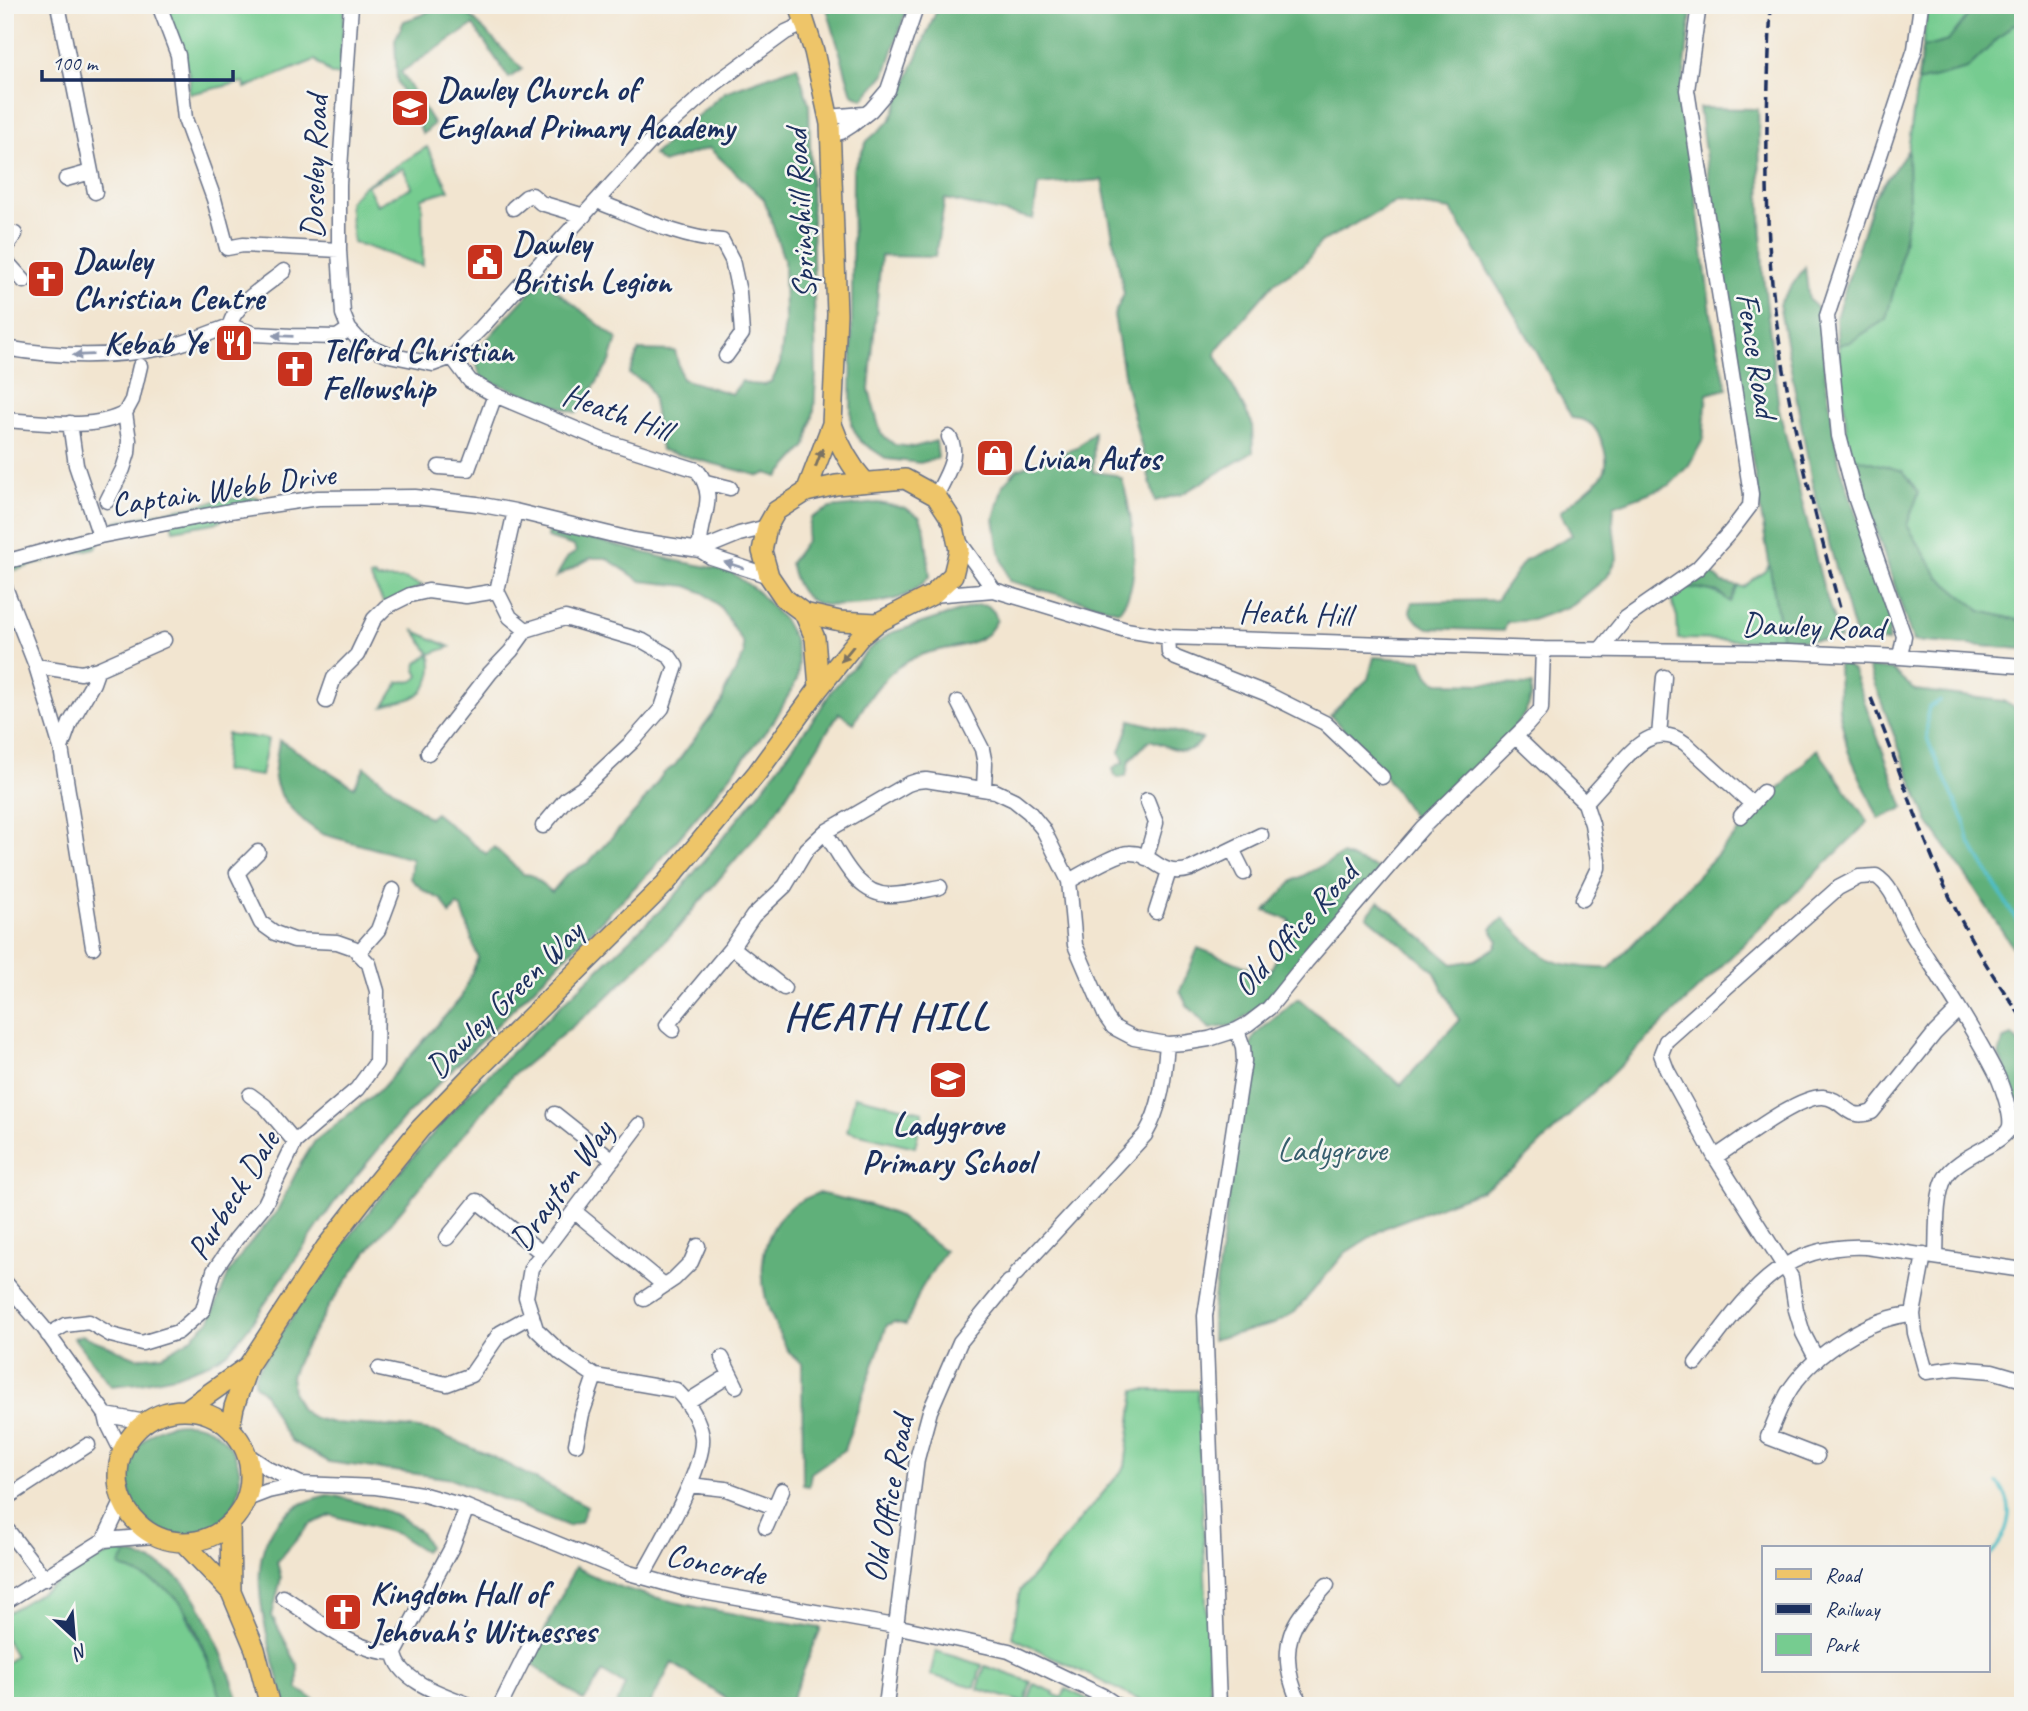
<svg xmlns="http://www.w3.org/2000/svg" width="2028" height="1711" font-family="Caveat,sans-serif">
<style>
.green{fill:#76cc90;stroke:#487e77;stroke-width:2;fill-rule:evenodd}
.forest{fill:#60b07a;stroke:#3e706c;stroke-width:2}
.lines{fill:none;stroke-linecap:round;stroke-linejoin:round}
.stream{stroke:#4fbdc6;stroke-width:3.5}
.minor-casing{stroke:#666f86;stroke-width:17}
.major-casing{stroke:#666f86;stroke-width:22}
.minor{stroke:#fff;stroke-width:14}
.major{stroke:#eec569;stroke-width:19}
.rail{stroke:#1b2f5e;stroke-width:3.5;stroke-dasharray:10 5;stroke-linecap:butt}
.oneway{fill:#8d97ae}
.oneway2{fill:#7a7263}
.labels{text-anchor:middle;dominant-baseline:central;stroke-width:5;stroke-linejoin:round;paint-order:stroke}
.poi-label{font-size:33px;font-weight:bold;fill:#1b2f5e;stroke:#f6f6f2;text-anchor:start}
.street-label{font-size:33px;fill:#1b2f5e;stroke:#f6f6f2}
.park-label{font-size:33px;fill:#365e6d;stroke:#f6f6f2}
.district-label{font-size:40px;font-weight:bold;letter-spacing:2px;fill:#1b2f5e;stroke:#f6f6f2}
</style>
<rect width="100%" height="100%" fill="#f6f6f2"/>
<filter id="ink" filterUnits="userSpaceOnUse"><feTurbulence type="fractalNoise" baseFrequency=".0143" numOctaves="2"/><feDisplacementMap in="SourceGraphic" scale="14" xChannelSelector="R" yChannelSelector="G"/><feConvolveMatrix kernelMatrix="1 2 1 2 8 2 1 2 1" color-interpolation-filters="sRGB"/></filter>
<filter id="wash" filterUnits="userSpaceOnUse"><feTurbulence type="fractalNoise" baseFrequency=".00686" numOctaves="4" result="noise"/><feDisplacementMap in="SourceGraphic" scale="28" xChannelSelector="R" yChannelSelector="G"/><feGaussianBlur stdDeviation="1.57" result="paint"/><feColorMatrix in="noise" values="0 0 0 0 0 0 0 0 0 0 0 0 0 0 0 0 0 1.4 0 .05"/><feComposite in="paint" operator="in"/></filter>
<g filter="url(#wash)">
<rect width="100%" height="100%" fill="#f2e5d0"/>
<path class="green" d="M165,5H345L339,76L331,74L315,60L245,88L244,82L189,94L190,77Z
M1928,5H2023V649L1913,641L1868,507L1847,436L1836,318L1874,197L1908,150Z
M427,147L449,190L422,198L423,266L353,242L349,202L361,188ZM403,168L412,187L377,205L367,185Z
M258,497L260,506L230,511L219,522L173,530L171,521L100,536L97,547L16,570L5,567L100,536L115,522L227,499Z
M1770,564L1782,641L1678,639L1677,617L1670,595L1681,586C1700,587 1715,590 1730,601L1738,586L1743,587L1765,571Z
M374,576L377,579H404L422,585L386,607L370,577Z
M415,631L450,647L430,654C436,671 429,691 412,698C403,702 393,702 384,706L399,682C408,680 412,685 419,676L416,670L417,663L430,654Z
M227,734L268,739L261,776L223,771Z
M855,1096L923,1112L915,1147L847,1131Z
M1135,1390H1198L1210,1706H1151L1012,1637L1020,1591L1125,1467Z
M116,1551L139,1557L182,1604L214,1675L223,1706H5V1664L15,1656L5,1638V1614L90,1563Z
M936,1651L982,1665L975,1687L930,1675Z
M985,1666L1031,1682L1025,1703L978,1689Z
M1034,1684L1054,1692L1053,1694L1061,1698L1066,1689L1102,1706H1036L1028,1703Z"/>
<path class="forest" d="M438,5H460L522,69L509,78L473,25L401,72L434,124L423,134L397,81L395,40L404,21L422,15Z
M826,5H908L885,74L863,99L852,94Z
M939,5H1692L1682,93L1712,320L1727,389L1707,394L1703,440L1689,465L1670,485L1614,506L1613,522L1617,559L1607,577L1573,605L1532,620L1507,622L1504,631L1428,628L1417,621L1410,612L1412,602L1496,600L1525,560L1572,535L1560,512C1569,504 1598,483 1603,474C1611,461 1602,437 1593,426C1587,420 1580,419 1572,418L1533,345L1451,210L1396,202L1321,242L1304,264L1274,283L1217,349L1216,355L1252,423L1253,452L1182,494L1155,501L1126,386L1114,315L1124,294L1102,180L1038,185L1033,219L945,199L935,257L881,256L869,390L881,434L895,445L914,447L936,441L938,458L920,463L887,459L860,441L851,424L853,170L867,141L890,121Z
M1976,5H2023V21L2012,25L1967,69L1918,82L1922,48L1948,41Z
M797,66L809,104L816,375L814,411L806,446L778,477L767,473L760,476L661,450L652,394L646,383L629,374L639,350L675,351L682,379L732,394L742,381L749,384L764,385L772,381L780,364L785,322L784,260L764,199L709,148L663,163L653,155L725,92Z
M1699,108L1758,109L1763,274L1779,409L1823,586L1840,639L1782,641L1722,276Z
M1908,150L1909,207L1898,274L1886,319L1850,342L1838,345L1836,318L1874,197Z
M1805,267L1809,300L1820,310L1825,373L1839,462L1891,619L1888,642L1856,639L1812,483L1779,304Z
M542,279L617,339L610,362L577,413L489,381L480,375L474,356L478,349Z
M1094,432L1093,472L1115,475L1122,479C1131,509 1140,567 1128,596C1126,601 1122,606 1119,611L1009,581L998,547L994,518L1003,485L1017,469L1076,448Z
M1853,457L1903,471L1919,492L1907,525L1938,576L1981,611L2023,621V649L1913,641Z
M878,503L905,508L920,517L925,531L930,576C922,585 911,594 899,598C881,603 833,609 816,603C799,596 794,579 790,563L806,541L811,518L830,508Z
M548,528L677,561L730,571L758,592L783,619L794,639L799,662L797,680L774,721L709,802L652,870L404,1118L334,1203L251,1324L229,1351L209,1363L175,1376L140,1383L111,1386L74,1338L82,1335L137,1358L163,1355L190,1339L210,1320L229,1273L245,1249L276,1213L301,1163L315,1141L382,1088L461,998L478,958L462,909L457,905L450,914L442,900L424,891L410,878L412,859L322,834C305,824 278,800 275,779C273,768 278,752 279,740L354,787L365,767L429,818L435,813L486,854L494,847L523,874L531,875L552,892L567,874L588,863L638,809L663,774L675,765L722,702L725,691L744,655L743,643L721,608L704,593L687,586L641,581L606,558H591L556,577L567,558L576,552L574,546L547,538Z
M1704,566L1723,583L1738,586L1730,602L1718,592L1681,586Z
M978,605L988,606L994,612L997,620C994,625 991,630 987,634C969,649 940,647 918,656C889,667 869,696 854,723L839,713L768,824L740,854L677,929L601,1003L512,1076L369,1249L329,1306L298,1359L291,1376L293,1393L301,1410L314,1418L333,1423L413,1428L435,1432L493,1457L587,1506L581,1521L568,1526L453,1479L329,1462L291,1441L282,1428L264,1393L254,1383L255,1374L316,1280L404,1167L461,1101L675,896L758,795L819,711L832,690L869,649L891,633Z
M1374,657L1422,660C1426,671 1428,679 1439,683L1532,685C1531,690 1532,696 1530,701C1523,730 1443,801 1418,824L1386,777L1330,715L1368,679Z
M1838,662L1847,665L1853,671L1904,808L1879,819L1848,751L1839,710Z
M1868,667L1892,670L1915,690L2003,701L2019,711L2023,720V963L1971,883L1929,823L1907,769Z
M1131,720L1202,739C1189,761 1169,746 1150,740L1129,761L1126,776L1119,778L1115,775L1113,769L1116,766L1124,762L1120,752Z
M1817,749L1868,822L1516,1168L1482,1190L1386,1227L1345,1253L1295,1312L1274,1324L1212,1340V1313L1249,1050L1255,1035L1298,998L1401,1085L1459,1020L1434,971L1367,916L1379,901L1453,964L1475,960L1496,947L1498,940L1491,929L1503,918C1516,931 1538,955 1554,961C1567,966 1596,969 1610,968Z
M1342,855L1381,870L1289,978L1263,1004L1234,1025L1210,1029L1187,1005L1180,991L1198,948L1268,975L1286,940L1290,920L1265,911L1293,881Z
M2012,1036L2023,1048V1100L2016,1106L2010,1078L1999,1056L2003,1040Z
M818,1193L870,1205L896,1215L945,1251L921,1289L906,1325L894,1322L887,1325L844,1450L811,1473L809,1486L803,1485L802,1363C786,1354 783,1341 775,1324C757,1286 756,1239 789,1208C797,1201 809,1197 818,1193Z
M128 1479a56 56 0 1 1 112 0a56 56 0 1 1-112 0Z
M327,1495L336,1496C365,1505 418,1514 428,1547L424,1551L397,1534L331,1515L309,1525L277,1562L281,1578L272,1616L298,1666V1689L324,1706H286C268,1633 220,1520 327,1495Z
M127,1554C182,1566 195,1592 216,1640C225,1661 234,1683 240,1706H223C216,1680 194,1614 176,1597C160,1582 138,1575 119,1566Z
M575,1567C590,1574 605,1582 620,1587C685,1608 753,1617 821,1628L789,1706H737L672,1663L649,1706H616L625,1685L603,1672L584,1701L530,1662Z"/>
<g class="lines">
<path class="stream" d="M1940,701L1929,707L1927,716V737L1932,751L1965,822L1969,841L2023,931
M1988,1557C2002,1544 2014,1518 2007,1499C2005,1493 2001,1488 1998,1483"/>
</g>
</g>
<g filter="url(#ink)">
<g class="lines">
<defs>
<path id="minor" d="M58,5L95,192
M159,5L178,55L185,119L214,199L227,248L243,245L339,250
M828,117L864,114
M830,135L841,132L852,125L871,110L888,90L917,5
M66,179L91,172
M599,200L604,204C642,219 681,238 722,241L732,260L739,292L742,334L726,356
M513,208L526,197L532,195L541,203L584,216
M5,248L15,234
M5,260L24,281
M230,326L255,334L292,336L337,337L349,329L358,339L368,346L389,355L433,364L452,357L481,328L651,141L716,83L786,32L806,23
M230,326C232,306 268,284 284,271
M349,329L343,314L339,250V184L351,5
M5,348C57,357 111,358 163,348C186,344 208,333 230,326
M452,357L470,381L495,395L602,440L697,470C720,500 698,518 700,550
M5,420C40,422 95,431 125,413
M70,423L76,465L100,536
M439,467L468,469L495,395
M706,482L730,488
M936,496C944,479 961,455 949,437
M107,501L123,469L128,453L129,440L125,413L132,400L140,366
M515,511L497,591L510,617L526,630
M958,540L994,590
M700,550L739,534L767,527
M5,562L100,536L230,511L318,498L415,497L477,504L515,511L634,540L700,550L711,557L769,576
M5,587L36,666L61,748
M932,595L994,590L1126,630L1168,637L1543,649L1788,652L1900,657L2023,666
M1168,637L1169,653L1176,658L1265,693L1325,723L1382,777
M1600,650L1626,618L1698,568L1731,531L1750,506L1751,494L1687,90L1699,5
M1900,657L1904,636L1856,500L1839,436L1827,316L1915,49L1921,5
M36,666L81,673L98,669
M326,701L334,678L357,655L374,619L386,607L410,595L428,591L466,596L497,591
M958,702L982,749L985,764L984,789
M1659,736L1664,677
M1516,737L1585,803L1592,824L1598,860V868L1583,899
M428,753L490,673L511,651L526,630L565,618L643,641L669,656L676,666L662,708L632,742L584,787L566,799L543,826
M1585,803C1594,793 1603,783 1612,773C1631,751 1654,720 1686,744L1752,804
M1741,816L1763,792
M825,832C841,856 856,895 890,895C907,895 924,890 940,887
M1232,849L1244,873
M1146,858L1156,823L1147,800
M1069,881C1082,874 1116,853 1129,853C1155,852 1157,879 1191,869L1261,835
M1156,912L1169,871
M93,947L61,748L70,723L93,683L98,669L164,640
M732,947L784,988
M358,953L378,930L393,890
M673,1030L667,1025L732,947L753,916L785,886L807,849L825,832L908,784L917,781L926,780L995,791L1014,800L1029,812L1043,829L1069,881L1075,945L1106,1017L1113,1027L1134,1038L1167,1044L1184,1043L1209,1039L1237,1030L1248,1024L1269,1008L1306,962L1422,828L1526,726L1541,709L1543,649
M250,1095L265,1106L295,1142
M555,1114L613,1160
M639,1125L531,1268L526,1297L536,1329L561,1353L595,1376L676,1390C689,1403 699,1419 702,1437C705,1468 658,1548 642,1577
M1715,1157C1738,1143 1798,1095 1823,1097C1845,1099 1846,1122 1872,1112L1935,1033L1959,1009
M574,1211L664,1285
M447,1238L477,1201L542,1253
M1924,1255L1913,1314L1915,1333L1926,1372L1956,1368L1992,1371L2023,1380
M1016,1274L1145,1135C1162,1106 1164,1077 1167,1044
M5,1282L43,1327L106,1415L108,1424L122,1452
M644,1299L674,1279L691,1262L698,1246
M48,1335L65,1325L89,1322L111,1335L142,1343L178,1332L203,1310L214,1271L236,1239L265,1204L295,1142L357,1089L376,1063L377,991L369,964L354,948L337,942L294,940L275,933L261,923L237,873L258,852
M722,1358L736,1386
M1817,1360L1803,1333L1796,1310L1791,1277L1715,1157L1667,1070L1661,1054L1666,1041L1838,888L1859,877L1876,876C1894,887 1901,916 1912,934C1941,980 1972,1026 1997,1075C2002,1086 2012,1115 2010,1126C2006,1144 1957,1155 1945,1178C1935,1198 1937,1234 1936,1257
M1696,1363C1746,1299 1776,1243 1866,1247L2023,1270
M379,1369L447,1384L471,1375L500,1333L532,1315
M687,1402L730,1375
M106,1415L146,1422
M576,1444L582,1414L595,1376
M249,1456L269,1469L301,1484
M1817,1456L1768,1437C1775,1421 1781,1403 1791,1388C1815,1353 1870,1317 1913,1314
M690,1485L726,1489L774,1507
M5,1499L88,1445
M247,1499L268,1491L301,1484L376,1487L421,1494L467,1507L629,1573L686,1589L895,1626L1009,1651L1103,1696L1118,1706
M467,1507L452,1547L395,1653C398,1682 448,1696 472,1706
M5,1527L45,1579
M766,1527L782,1490
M104,1540L123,1500
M283,1597C317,1619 352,1652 395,1653
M5,1602L104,1540L154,1536
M500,1706L533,1640
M886,1706L917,1459L930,1411L960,1342L1009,1282
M1219,1706L1205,1316L1244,1061L1243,1047L1237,1030
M1301,1706C1287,1677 1280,1644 1301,1615C1309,1605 1318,1595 1327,1585"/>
<path id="major" d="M799,5L814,51L830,124L837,314L832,424L806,492
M832,424C840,447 849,464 865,482
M905,479L936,496L953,522L959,550L953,575L932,595L877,623L840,621L804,613L784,598L769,576L762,551L767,527L776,511L806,492L836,485Z
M804,613L815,638L819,688
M118 1476a66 66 0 1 1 132 0a66 66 0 1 1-132 0Z
M186,1410L248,1366
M230,1428L234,1407L248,1366L326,1247L372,1188L420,1129L472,1075L665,884L757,773L819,688L860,637L877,623
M230,1523L231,1592L255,1649L270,1706
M184,1543L231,1592"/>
</defs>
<use href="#minor" class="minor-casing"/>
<use href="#major" class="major-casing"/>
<use href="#minor" class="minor"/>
<use href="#major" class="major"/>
<path class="rail" d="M1771,5C1767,94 1764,183 1771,272C1781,387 1811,500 1841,612
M1871,698C1901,771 1924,848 1960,918C1978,954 2000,986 2023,1019"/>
</g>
<defs><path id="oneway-solid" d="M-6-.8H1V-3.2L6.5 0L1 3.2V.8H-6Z" transform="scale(1.75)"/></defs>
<g class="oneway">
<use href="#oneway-solid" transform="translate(283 336) rotate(-178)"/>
<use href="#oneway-solid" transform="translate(83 355) rotate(178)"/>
<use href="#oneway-solid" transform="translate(734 565) rotate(-162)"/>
</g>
<g class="oneway2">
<use href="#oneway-solid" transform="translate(819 458) rotate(-69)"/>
<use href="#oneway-solid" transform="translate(847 654) rotate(129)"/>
</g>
</g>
<defs>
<symbol id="school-square" viewBox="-11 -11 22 22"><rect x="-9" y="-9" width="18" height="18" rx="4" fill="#c8321e" stroke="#f6f6f2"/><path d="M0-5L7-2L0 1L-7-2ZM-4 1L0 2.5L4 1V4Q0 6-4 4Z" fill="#fff"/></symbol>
<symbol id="civic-square" viewBox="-11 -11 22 22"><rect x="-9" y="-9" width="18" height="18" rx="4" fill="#c8321e" stroke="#f6f6f2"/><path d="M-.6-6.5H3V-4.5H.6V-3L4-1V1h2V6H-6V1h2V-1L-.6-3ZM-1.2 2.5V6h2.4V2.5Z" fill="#fff"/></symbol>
<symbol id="church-square" viewBox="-11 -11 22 22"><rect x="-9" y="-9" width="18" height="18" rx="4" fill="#c8321e" stroke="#f6f6f2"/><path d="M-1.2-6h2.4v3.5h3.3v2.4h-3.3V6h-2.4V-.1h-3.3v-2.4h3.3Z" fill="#fff"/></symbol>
<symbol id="restaurant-square" viewBox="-11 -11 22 22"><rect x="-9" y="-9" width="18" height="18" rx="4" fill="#c8321e" stroke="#f6f6f2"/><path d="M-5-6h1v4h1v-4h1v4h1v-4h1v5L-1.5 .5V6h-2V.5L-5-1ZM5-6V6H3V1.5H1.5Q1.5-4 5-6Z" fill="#fff"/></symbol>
<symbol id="shop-square" viewBox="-11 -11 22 22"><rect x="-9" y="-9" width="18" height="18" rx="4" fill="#c8321e" stroke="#f6f6f2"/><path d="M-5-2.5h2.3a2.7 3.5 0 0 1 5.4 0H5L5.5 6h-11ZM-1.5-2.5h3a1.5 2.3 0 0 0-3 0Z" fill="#fff"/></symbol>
</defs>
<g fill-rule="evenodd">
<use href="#school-square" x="388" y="86" width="44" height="44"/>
<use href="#civic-square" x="463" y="240" width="44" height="44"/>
<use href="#church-square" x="24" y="257" width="44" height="44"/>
<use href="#restaurant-square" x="212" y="321" width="44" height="44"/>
<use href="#church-square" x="273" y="347" width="44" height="44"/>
<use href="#shop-square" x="973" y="436" width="44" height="44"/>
<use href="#school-square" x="926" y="1058" width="44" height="44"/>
<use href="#church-square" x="321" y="1590" width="44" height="44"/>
</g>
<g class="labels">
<g class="poi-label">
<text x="437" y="89">Dawley Church of<tspan x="437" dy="38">England Primary Academy</tspan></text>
<text x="512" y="243">Dawley<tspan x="512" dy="38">British Legion</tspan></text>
<text x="73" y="260">Dawley<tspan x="73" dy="38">Christian Centre</tspan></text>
<text x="207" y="343" text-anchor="end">Kebab Ye</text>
<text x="322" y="350">Telford Christian<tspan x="322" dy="38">Fellowship</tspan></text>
<text x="1022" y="458">Livian Autos</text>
<text x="948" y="1124" text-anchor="middle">Ladygrove<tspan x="948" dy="38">Primary School</tspan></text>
<text x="370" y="1593">Kingdom Hall of<tspan x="370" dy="38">Jehovah's Witnesses</tspan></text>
</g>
<g class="street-label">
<text transform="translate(314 167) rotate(-88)">Doseley Road</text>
<text transform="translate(800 214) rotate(-93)">Springhill Road</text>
<text transform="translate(1757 355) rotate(81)">Fence Road</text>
<text transform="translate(617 412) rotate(20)">Heath Hill</text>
<text transform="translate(223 489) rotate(-8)">Captain Webb Drive</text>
<text transform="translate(1295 613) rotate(2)">Heath Hill</text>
<text transform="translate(1813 626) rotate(2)">Dawley Road</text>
<text transform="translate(1295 929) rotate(-48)">Old Office Road</text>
<text transform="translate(504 999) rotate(-45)">Dawley Green Way</text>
<text transform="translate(561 1185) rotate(-54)">Drayton Way</text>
<text transform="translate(233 1195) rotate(-58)">Purbeck Dale</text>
<text transform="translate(888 1499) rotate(-80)">Old Office Road</text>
<text transform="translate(716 1564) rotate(12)">Concorde</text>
</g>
<g class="park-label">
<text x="1332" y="1150">Ladygrove</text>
</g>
<g class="district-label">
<text x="887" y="1016">HEATH HILL</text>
</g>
</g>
<rect width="2028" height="1711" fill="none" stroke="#f6f6f2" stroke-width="28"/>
<rect x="1762" y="1546" width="228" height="126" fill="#f6f6f2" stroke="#9ea6b7" stroke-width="2"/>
<rect x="1776" y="1569" width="35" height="10" fill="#eec569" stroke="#9ea6b7" stroke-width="2"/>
<text x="1825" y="1582" font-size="21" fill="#1b2f5e">Road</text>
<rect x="1776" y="1604" width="35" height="10" fill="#1b2f5e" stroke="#9ea6b7" stroke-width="2"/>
<text x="1825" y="1616" font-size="21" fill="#1b2f5e">Railway</text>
<rect x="1776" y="1634" width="35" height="21" fill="#76cc90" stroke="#9ea6b7" stroke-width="2"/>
<text x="1825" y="1652" font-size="21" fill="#1b2f5e">Park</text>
<g transform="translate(74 1637) rotate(154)" stroke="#f6f6f2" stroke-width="5" paint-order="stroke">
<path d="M0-5L12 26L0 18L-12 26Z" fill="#1b2f5e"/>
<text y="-10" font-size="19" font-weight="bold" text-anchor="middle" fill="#1b2f5e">N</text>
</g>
<path d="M42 70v10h191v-10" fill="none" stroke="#1b2f5e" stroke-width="3.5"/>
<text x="52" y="70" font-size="21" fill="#1b2f5e" stroke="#f6f6f2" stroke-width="5" paint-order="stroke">100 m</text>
</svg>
